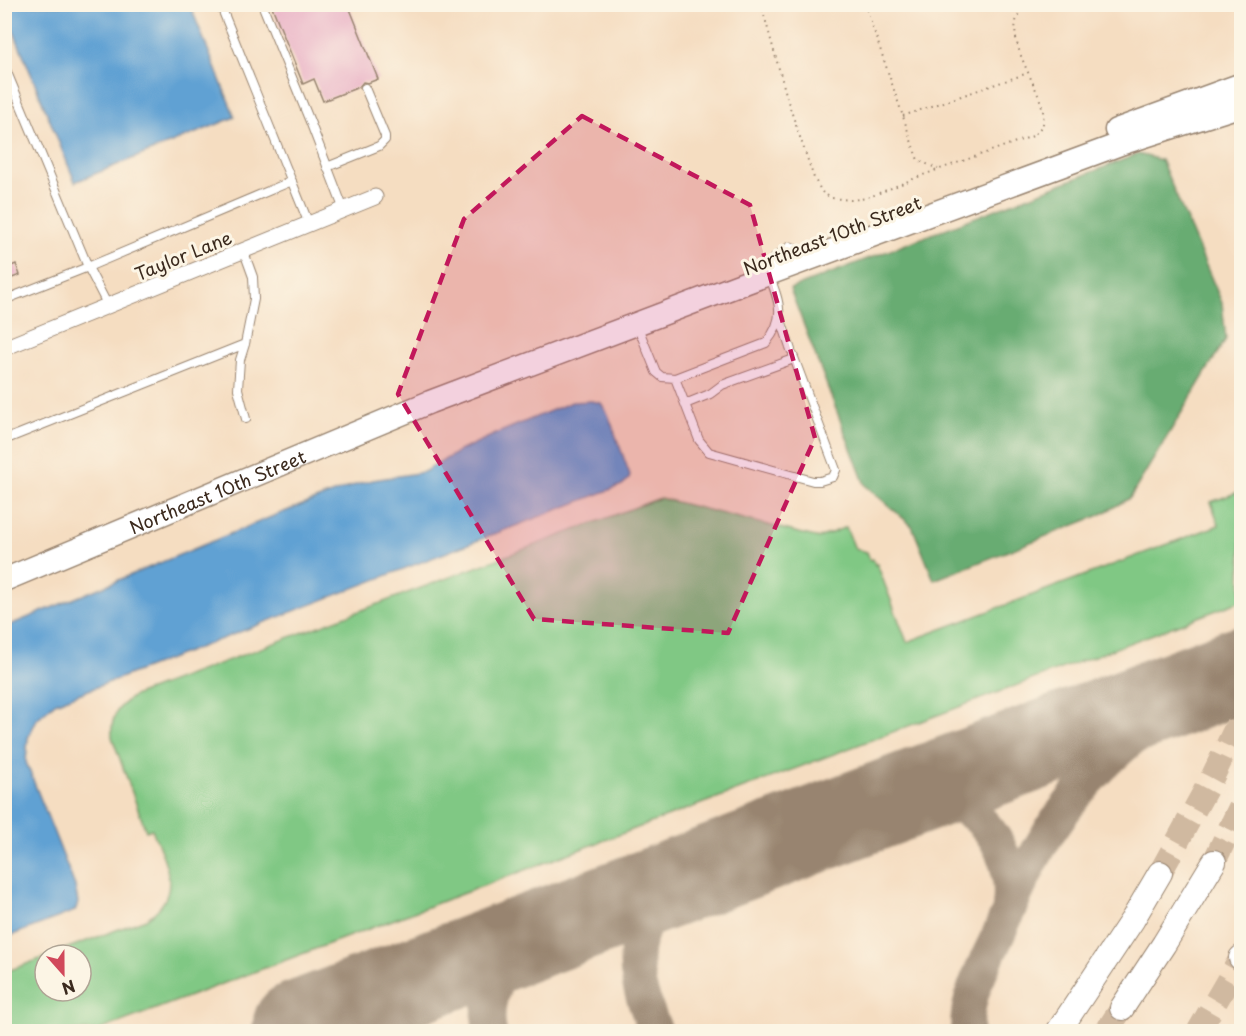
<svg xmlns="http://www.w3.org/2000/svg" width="1246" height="1036" font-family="'Playpen Sans',sans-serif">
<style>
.green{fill:#80c884;stroke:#5e7951;stroke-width:1.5}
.forest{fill:#68ac72;stroke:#526b48;stroke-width:1.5}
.water{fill:#60a1d3;stroke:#4e6678;stroke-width:1.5}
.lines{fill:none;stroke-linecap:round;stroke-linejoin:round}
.taxiway{stroke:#988470;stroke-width:34}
.runway{stroke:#988470;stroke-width:87}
.building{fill:#e8adc4}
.primary-tunnel{stroke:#d0b9a0;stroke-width:24;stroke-dasharray:24 12;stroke-linecap:butt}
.lane-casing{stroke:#988470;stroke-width:10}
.street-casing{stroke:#988470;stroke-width:17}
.secondary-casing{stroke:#988470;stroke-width:25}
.primary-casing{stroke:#988470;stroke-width:26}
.path{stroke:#988470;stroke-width:2;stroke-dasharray:1.5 4.5;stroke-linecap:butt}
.lane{stroke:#fff;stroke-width:8}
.street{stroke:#fff;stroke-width:15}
.secondary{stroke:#fff;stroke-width:22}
.primary{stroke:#fff;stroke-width:24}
.marked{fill:#c2185b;fill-opacity:0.2;stroke:#c2185b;stroke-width:4.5;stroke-dasharray:12 8;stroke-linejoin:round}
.labels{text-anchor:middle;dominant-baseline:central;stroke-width:6;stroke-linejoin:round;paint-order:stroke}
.street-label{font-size:18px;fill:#3b2a1e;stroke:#fcf5e5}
</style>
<rect width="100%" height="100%" fill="#fcf5e5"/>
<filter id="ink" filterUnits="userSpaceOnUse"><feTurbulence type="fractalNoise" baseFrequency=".0167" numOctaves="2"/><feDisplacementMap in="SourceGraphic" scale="12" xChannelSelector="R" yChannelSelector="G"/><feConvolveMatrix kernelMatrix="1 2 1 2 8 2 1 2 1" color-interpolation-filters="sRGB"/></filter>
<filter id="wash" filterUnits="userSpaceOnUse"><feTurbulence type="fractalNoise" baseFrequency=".008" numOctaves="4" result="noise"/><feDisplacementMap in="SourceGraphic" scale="24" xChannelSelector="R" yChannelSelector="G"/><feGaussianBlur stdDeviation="1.35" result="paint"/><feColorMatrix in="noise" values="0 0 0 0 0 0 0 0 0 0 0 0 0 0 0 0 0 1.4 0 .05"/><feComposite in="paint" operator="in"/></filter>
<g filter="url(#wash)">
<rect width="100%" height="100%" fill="#f5ddc1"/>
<path class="green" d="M1241,491V601L97,1031H5V972L45,957V991H81V955H49L146,919C185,894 165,863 152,829L146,831L112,737C110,717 118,704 136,695L660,498L819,538L846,527L855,549L867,552L870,560L873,559L875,565L877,564L907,642L1219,525L1211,502Z"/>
<path class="forest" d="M1138,154L1161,160L1222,303L1226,339L1130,498L1100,515L934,580L912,526L865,485L790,289Z"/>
<path class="water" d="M4,5H190L235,117L75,182L5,10Z
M592,401L601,403L608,414L630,475L629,479L622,485L55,703L37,719L28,738L26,762L75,886L78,903L75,911L5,938V627L271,517L352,486L373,480L424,472L461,450L500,432L572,402Z"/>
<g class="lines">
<path class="taxiway" d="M880,806C900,802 921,797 940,800C989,809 1015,860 1009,906
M346,1032L349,1006
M490,1032C484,1003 497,970 519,951C532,941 546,934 560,927
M656,1032C650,1016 642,999 639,983C626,925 663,894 709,870
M967,1032C966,993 984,966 999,933C1011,905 1023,877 1038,850C1067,799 1110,753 1158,719C1184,701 1213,687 1242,672"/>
<path class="runway" d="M296,1025L1242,669"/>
</g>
<g id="blocks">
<path class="building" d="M271,4H348L378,79L368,83L363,82L359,87L323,101L314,79L303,84Z
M16,264L20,275L4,281V269Z"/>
</g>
</g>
<g filter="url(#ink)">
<use href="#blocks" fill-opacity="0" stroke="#988470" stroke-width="1.5"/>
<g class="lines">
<path class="primary-tunnel" d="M1214,862L1242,803
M1160,873L1212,778L1242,715
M1106,1032L1122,1008
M1198,1032L1241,958"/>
<defs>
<path id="lane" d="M220,4L309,224
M262,4L311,124L344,210
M4,65L88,267L108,306
M327,167L379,146L385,140V136L365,88
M244,252L253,277L254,299L245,344L240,360L238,389L246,419
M4,300L88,267L292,181
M780,317L791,350
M637,325L656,372L662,377L675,378L766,343C786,318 780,303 769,275
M675,378L699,440L709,452L813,481H820L833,477L836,470L793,355
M685,404L710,394L722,385L794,359
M4,440L245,344"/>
<path id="street" d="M768,273C773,262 781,257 791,250
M4,348L375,197"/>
<g id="secondary">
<path d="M1116,130L1242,84"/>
<path id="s1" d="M4,580L430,402L747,282L1123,143L1242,105"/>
</g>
<path id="primary" d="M1241,958L1242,957
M1122,1008L1164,944L1214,862
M1058,1032L1133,919L1160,873"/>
</defs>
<use href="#lane" class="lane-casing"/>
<use href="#street" class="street-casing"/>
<use href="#secondary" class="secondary-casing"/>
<use href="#primary" class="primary-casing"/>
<path class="path" d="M761,4L789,105L814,178L822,192L831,198L851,200L867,198L923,175L1033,136L1043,125C1043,121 1044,116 1043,111C1038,81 996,32 1026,4
M865,4L915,152L918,160L938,169
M903,116L1028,73"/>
<use href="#lane" class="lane"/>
<use href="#street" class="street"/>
<use href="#secondary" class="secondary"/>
<use href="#primary" class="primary"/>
</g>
</g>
<path class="marked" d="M582,116L750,205L815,438L728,633L534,619L398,394L464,219Z"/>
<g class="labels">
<g class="street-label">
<text transform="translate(832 235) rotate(-21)">Northeast 10th Street</text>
<text transform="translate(183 255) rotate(-22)">Taylor Lane</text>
<text stroke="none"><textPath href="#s1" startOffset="231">Northeast 10th Street</textPath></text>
</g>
</g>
<rect width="1246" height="1036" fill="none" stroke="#fcf5e5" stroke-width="24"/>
<g transform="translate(63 973) rotate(159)"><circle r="28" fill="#fcf5e5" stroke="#afa495" stroke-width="1.5"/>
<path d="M0-4.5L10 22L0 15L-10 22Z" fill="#d1495b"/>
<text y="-9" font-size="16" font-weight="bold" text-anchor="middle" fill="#3b2a1e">N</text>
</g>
</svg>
